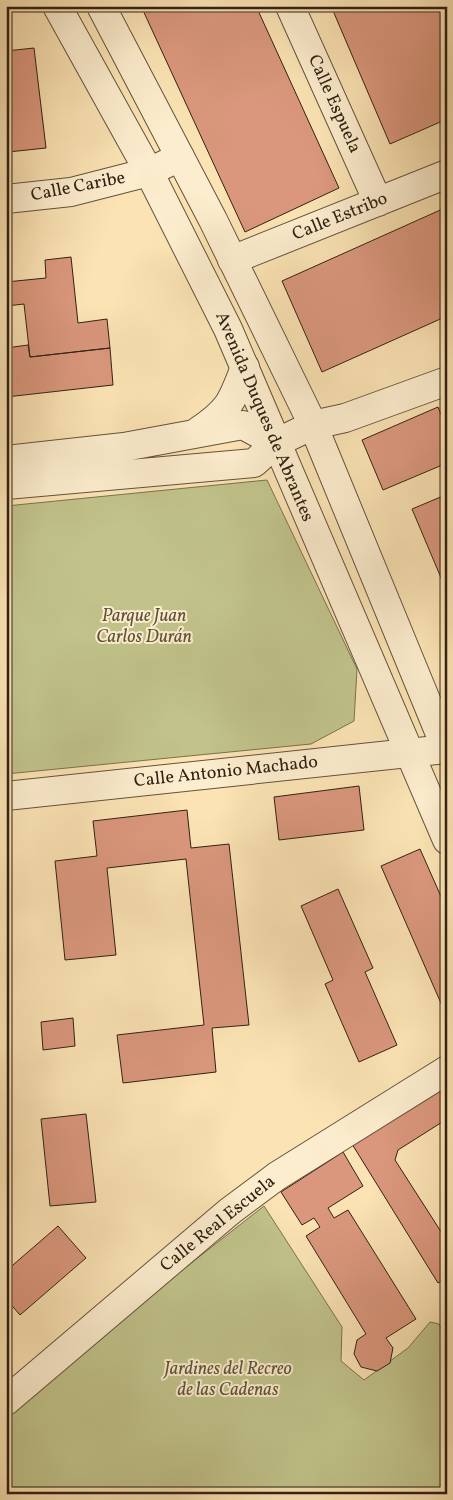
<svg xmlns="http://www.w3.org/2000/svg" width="453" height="1500" font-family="Vollkorn,serif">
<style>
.green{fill:#c1c38b;stroke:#797250}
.building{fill:#da977d;stroke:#312114}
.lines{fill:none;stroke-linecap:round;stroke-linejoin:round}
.minor-casing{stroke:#64523c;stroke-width:30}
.tertiary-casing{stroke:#64523c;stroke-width:30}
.minor{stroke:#fcedce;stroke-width:28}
.tertiary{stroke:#fcedce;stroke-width:28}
.labels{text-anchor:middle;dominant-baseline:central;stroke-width:4;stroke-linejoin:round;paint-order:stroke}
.street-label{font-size:18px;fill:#312114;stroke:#fcedce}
.park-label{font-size:18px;font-style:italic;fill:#5c5238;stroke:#fcedce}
</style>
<rect width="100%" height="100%" fill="#fbe3b4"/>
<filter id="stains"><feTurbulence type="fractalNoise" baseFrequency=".004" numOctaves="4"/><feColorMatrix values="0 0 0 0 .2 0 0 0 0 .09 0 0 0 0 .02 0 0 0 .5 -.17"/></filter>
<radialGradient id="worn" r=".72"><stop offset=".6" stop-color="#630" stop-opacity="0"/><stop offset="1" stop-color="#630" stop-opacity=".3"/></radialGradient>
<path class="green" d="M267,480L357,669L354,721L311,744L6,774V506Z
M264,1206L342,1327L341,1361L364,1380L408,1348L430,1322L439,1324L441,1328L447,1324V1494H6V1408Z"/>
<path class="building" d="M141,6H256L339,188L245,232Z
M331,6H443L447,16V119L390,144Z
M34,48L46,148L8,152L6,51Z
M447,207V316L322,372L282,281Z
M71,257L78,323L107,319L110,348L30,357L24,304L6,306V282L46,278L45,260Z
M28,345L30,357L110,348L113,385L6,397V348Z
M438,407L447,428V463L383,490L362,440Z
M443,496L447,505V592L412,509Z
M359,786L364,830L279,840L274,797Z
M187,810L191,848L229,844L249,1025L212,1028L216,1072L123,1083L117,1035L204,1025L186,859L107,868L116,955L65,960L55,861L97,856L93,821Z
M420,849L447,910V1017L381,866Z
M338,889L373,968L365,972L397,1045L359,1062L325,984L333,980L301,906Z
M73,1018L75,1046L43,1050L41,1022Z
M442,1088L447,1096V1119L398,1150L395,1160L447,1241V1278L438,1283L352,1144Z
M86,1114L96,1202L50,1206L41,1119Z
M343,1152L363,1186L328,1208L334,1218L348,1210L416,1319L386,1338L393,1348L390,1363L377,1371L361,1367L354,1354L357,1340L366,1334L306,1236L320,1227L314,1218L302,1225L281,1192Z
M58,1226L86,1258L20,1315L6,1299V1271Z"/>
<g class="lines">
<defs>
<path id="minor" d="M290,6L378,202
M6,199L71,192L149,172L180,157
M232,260L447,174
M197,432C229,411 232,402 245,367
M6,460L124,447L243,425L276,443
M6,485L254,463L276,443L313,425L345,418L447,381
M6,796L446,749
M6,1401L230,1211L277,1176L447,1070"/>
<path id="tertiary" d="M57,6L149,172L228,329L447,840
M101,6L213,220L313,425L447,751"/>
</defs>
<use href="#minor" class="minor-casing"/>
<use href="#tertiary" class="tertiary-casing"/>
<use href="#minor" class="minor"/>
<use href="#tertiary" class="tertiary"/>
</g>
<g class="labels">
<g class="street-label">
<text transform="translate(334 104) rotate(66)">Calle Espuela</text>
<text transform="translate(78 187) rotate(-11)">Calle Caribe</text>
<text transform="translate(340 217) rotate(-22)">Calle Estribo</text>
<text transform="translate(264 417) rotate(67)">Avenida Duques de Abrantes</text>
<text transform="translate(226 772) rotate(-6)">Calle Antonio Machado</text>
<text transform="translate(218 1224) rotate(-39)">Calle Real Escuela</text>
</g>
<g class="park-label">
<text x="144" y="616">Parque Juan<tspan x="144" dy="21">Carlos Durán</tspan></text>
<text x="228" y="1369">Jardines del Recreo<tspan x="228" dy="21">de las Cadenas</tspan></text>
</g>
</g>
<rect width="453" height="1500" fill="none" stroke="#fbe3b4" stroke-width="25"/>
<rect x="8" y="8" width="438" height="1485" fill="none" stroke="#312114" stroke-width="2.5"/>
<rect x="12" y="12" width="428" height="1475" fill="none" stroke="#312114"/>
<rect width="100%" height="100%" filter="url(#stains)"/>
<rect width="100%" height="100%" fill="url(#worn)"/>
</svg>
